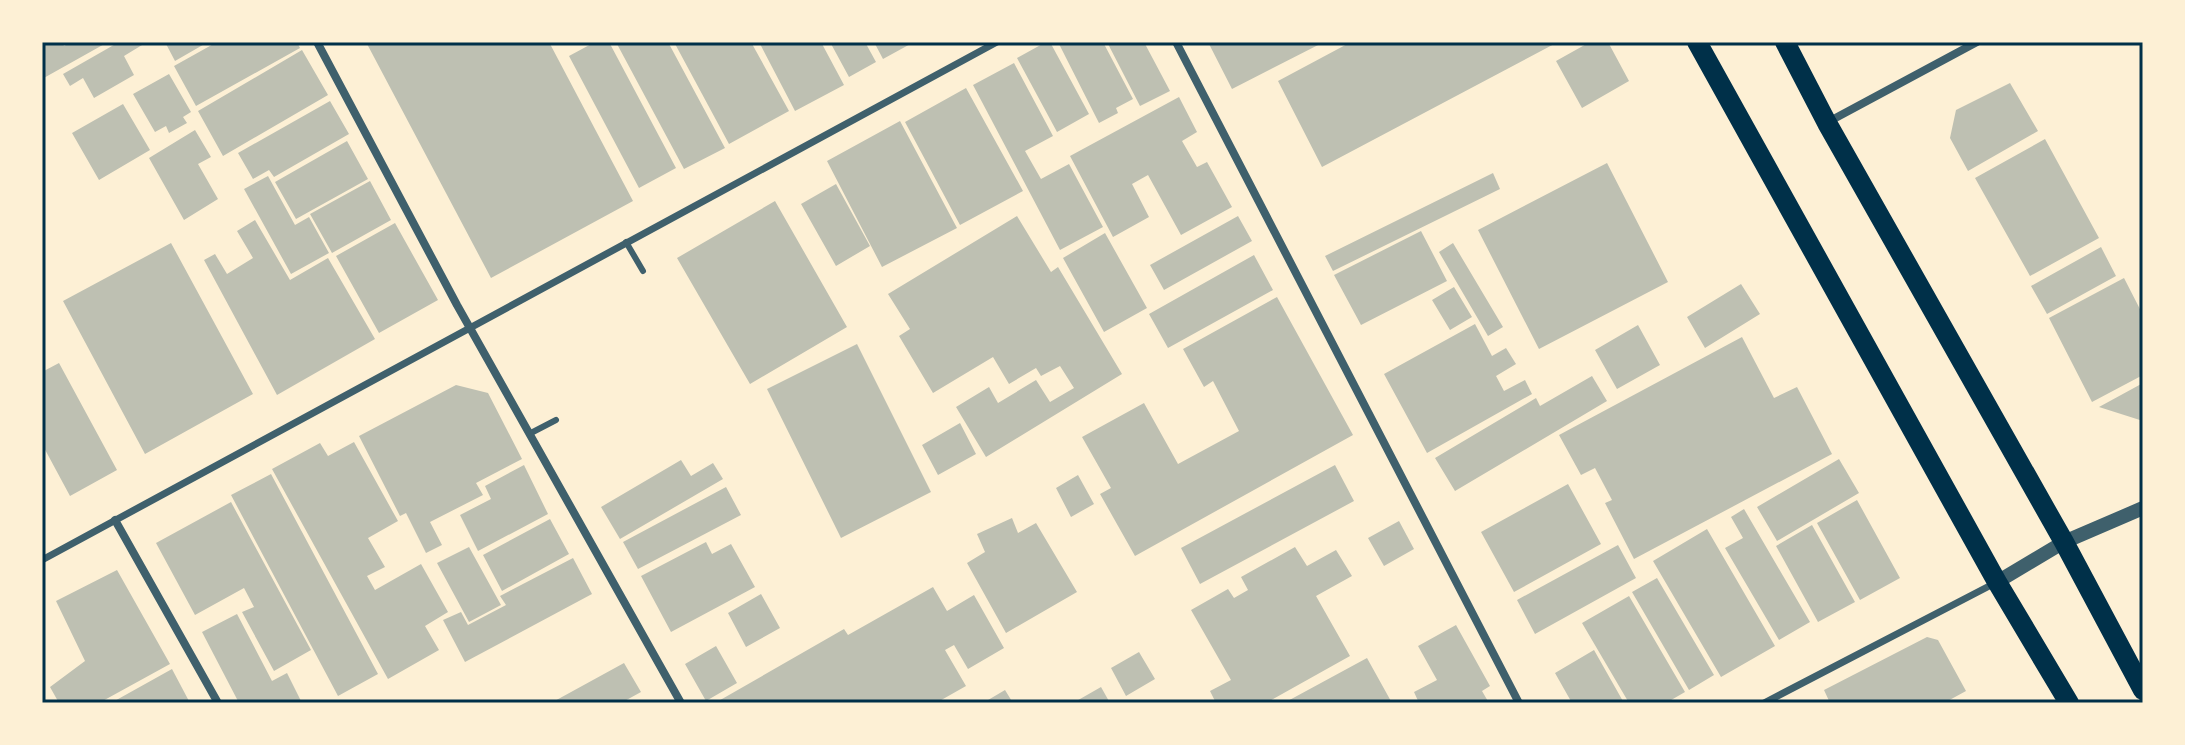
<svg xmlns="http://www.w3.org/2000/svg" width="2185" height="745" font-family="'DM Sans',sans-serif">
<style>
.building{fill:#bec0b2}
.lines{fill:none;stroke-linecap:round;stroke-linejoin:round}
.service{stroke:#3f606c;stroke-width:6}
.pedestrian{stroke:#3f606c;stroke-width:7}
.minor{stroke:#3f606c;stroke-width:8}
.tertiary{stroke:#3f606c;stroke-width:14}
.primary{stroke:#003049;stroke-width:20}
.neatline{fill:none;stroke:#003049;stroke-width:3}
</style>
<rect width="100%" height="100%" fill="#fdf0d5"/>
<path class="building" d="M42,42H62L64,46L72,42H108L42,79Z
M119,42H147L124,56L134,75L94,98L83,78L70,86L63,74Z
M165,42H208L175,61Z
M217,42H297L300,48L196,106L174,66Z
M366,42H549L633,201L491,278Z
M595,42H609L676,168L639,188L569,56Z
M621,42H668L725,148L684,169L617,44Z
M674,42H751L789,111L729,144Z
M759,42H821L844,85L795,111Z
M830,42H865L876,62L849,77Z
M874,42H914L883,59Z
M1046,42H1050L1089,114L1057,132L1017,58Z
M1058,42H1103L1133,99L1116,108L1118,113L1099,123Z
M1107,42H1144L1170,91L1140,106Z
M1208,42H1324L1232,89Z
M1351,42H1558L1322,167L1278,81Z
M1590,42H1608L1629,81L1582,108L1556,61Z
M302,50L328,95L223,156L198,111Z
M1014,63L1053,136L1025,151L1041,179L1069,164L1103,227L1060,250L973,85Z
M169,74L191,112L183,117L187,123L169,133L166,126L155,132L133,94Z
M2010,83L2038,131L1968,171L1950,138L1956,110Z
M966,88L1023,191L960,225L905,122Z
M1179,97L1197,132L1182,141L1197,167L1207,162L1232,207L1181,235L1148,175L1132,184L1149,217L1113,237L1070,156Z
M330,101L349,134L274,177L269,170L253,179L238,153Z
M123,104L150,150L99,180L72,133Z
M900,121L957,228L882,267L827,161Z
M195,130L211,157L198,164L218,199L184,220L149,158Z
M2045,139L2099,238L2030,276L1975,178Z
M347,141L368,179L296,219L275,182Z
M1607,163L1668,282L1539,349L1478,230Z
M1493,173L1500,189L1333,271L1325,256Z
M268,176L295,225L309,217L329,253L291,274L244,189Z
M370,181L391,220L332,253L310,214Z
M836,184L870,246L836,266L801,204Z
M775,201L847,327L750,384L677,258Z
M1017,216L1051,272L1058,267L1122,374L986,457L956,407L989,387L998,403L1036,380L1050,402L1074,388L1060,366L1041,376L1036,368L1009,384L993,357L933,393L899,336L910,329L888,294Z
M1238,216L1252,241L1164,290L1150,265Z
M255,220L290,280L328,258L375,339L277,395L204,260L215,254L227,274L253,258L237,231Z
M395,223L438,300L379,333L336,256Z
M1421,231L1447,281L1361,325L1334,275Z
M1105,233L1147,308L1104,332L1063,258Z
M171,243L253,394L145,454L63,301Z
M1453,243L1503,327L1488,336L1439,252Z
M2101,247L2116,276L2047,314L2031,286Z
M1254,255L1273,290L1168,348L1149,314Z
M2124,278L2143,315V375L2092,402L2049,318Z
M1741,284L1760,314L1705,348L1687,317Z
M1454,287L1472,317L1450,330L1432,300Z
M1277,297L1353,435L1135,556L1100,494L1111,488L1082,437L1144,403L1178,464L1239,431L1213,381L1204,387L1183,349Z
M1475,324L1492,356L1506,348L1516,364L1496,376L1504,391L1525,380L1532,394L1427,453L1384,374Z
M1638,325L1660,365L1617,389L1595,350Z
M1742,337L1774,398L1797,387L1832,454L1634,559L1605,503L1612,500L1595,468L1581,475L1559,435Z
M857,344L931,492L841,538L767,389Z
M59,363L117,470L70,496L42,444V372Z
M1592,376L1607,401L1455,491L1435,458L1536,398L1540,406Z
M2143,383V421L2099,407Z
M456,385L488,393L522,459L476,483L483,495L430,522L442,545L426,553L406,513L400,516L359,436Z
M960,423L976,454L938,475L922,445Z
M354,442L398,521L368,538L385,567L367,576L375,590L421,564L448,612L425,626L439,650L388,679L272,469L320,443L328,456Z
M1839,459L1859,493L1777,541L1757,507Z
M681,460L691,476L713,463L723,479L620,539L601,507Z
M524,465L548,514L478,551L460,515L491,499L485,486Z
M1335,465L1354,501L1200,584L1181,548Z
M271,474L378,674L338,696L231,495Z
M1078,475L1094,504L1071,517L1056,488Z
M1568,484L1601,544L1514,592L1481,532Z
M726,487L741,515L638,569L623,542Z
M1857,500L1900,578L1860,600L1817,523Z
M231,502L311,650L274,671L242,612L254,607L244,588L195,615L156,543Z
M1744,509L1810,622L1779,640L1725,548L1743,538L1731,517Z
M1012,518L1018,533L1036,523L1077,592L1006,633L967,563L985,552L977,534Z
M550,519L569,554L502,591L483,555Z
M1399,521L1414,549L1384,566L1368,538Z
M1812,525L1855,602L1818,622L1776,546Z
M1707,529L1775,646L1721,677L1653,561Z
M706,542L712,554L731,544L755,587L671,632L641,576Z
M1618,545L1636,578L1535,634L1517,600Z
M469,547L501,605L469,622L437,563Z
M1295,547L1307,566L1336,550L1352,576L1316,596L1350,656L1266,703H1216L1210,691L1231,680L1191,610L1228,589L1234,598L1248,590L1241,577Z
M573,558L592,594L465,662L443,620L461,612L468,625L506,605L500,596Z
M117,570L170,664L99,703H59L50,687L85,661L56,601Z
M1657,578L1714,675L1689,690L1632,592Z
M933,587L947,611L974,595L1004,648L968,669L954,645L945,650L966,686L936,703H715L844,629L848,635Z
M761,594L780,628L746,647L728,613Z
M1629,596L1685,692L1666,703H1629L1582,623Z
M237,614L272,681L287,673L302,703H239L202,632Z
M1456,625L1490,686L1482,691L1489,703H1419L1414,692L1437,680L1418,646Z
M1927,637L1938,640L1966,691L1944,703H1830L1824,690Z
M716,646L737,683L706,701L685,664Z
M1594,650L1624,703H1572L1555,673Z
M1139,652L1155,679L1126,696L1111,668Z
M1367,658L1392,703H1284Z
M624,663L641,692L621,703H551Z
M172,669L190,703H111Z
M1101,687L1110,703H1073Z
M1005,690L1013,703H983Z"/>
<g class="lines">
<path class="service" d="M626,242L643,271
M529,434L556,420"/>
<path class="pedestrian" d="M42,560L997,42
M1764,703L1997,582"/>
<path class="minor" d="M317,42L457,305L681,703
M1176,42L1519,703
M1828,122L1977,42
M115,520L218,703"/>
<path class="tertiary" d="M1997,582L2064,542L2143,508"/>
<path class="primary" d="M1697,42L1997,582L2069,703
M1785,42L1827,123L2064,542L2143,690"/>
</g>
<rect width="2185" height="745" fill="none" stroke="#fdf0d5" stroke-width="88"/>
<rect x="44" y="44" width="2097" height="657" class="neatline"/>
</svg>
